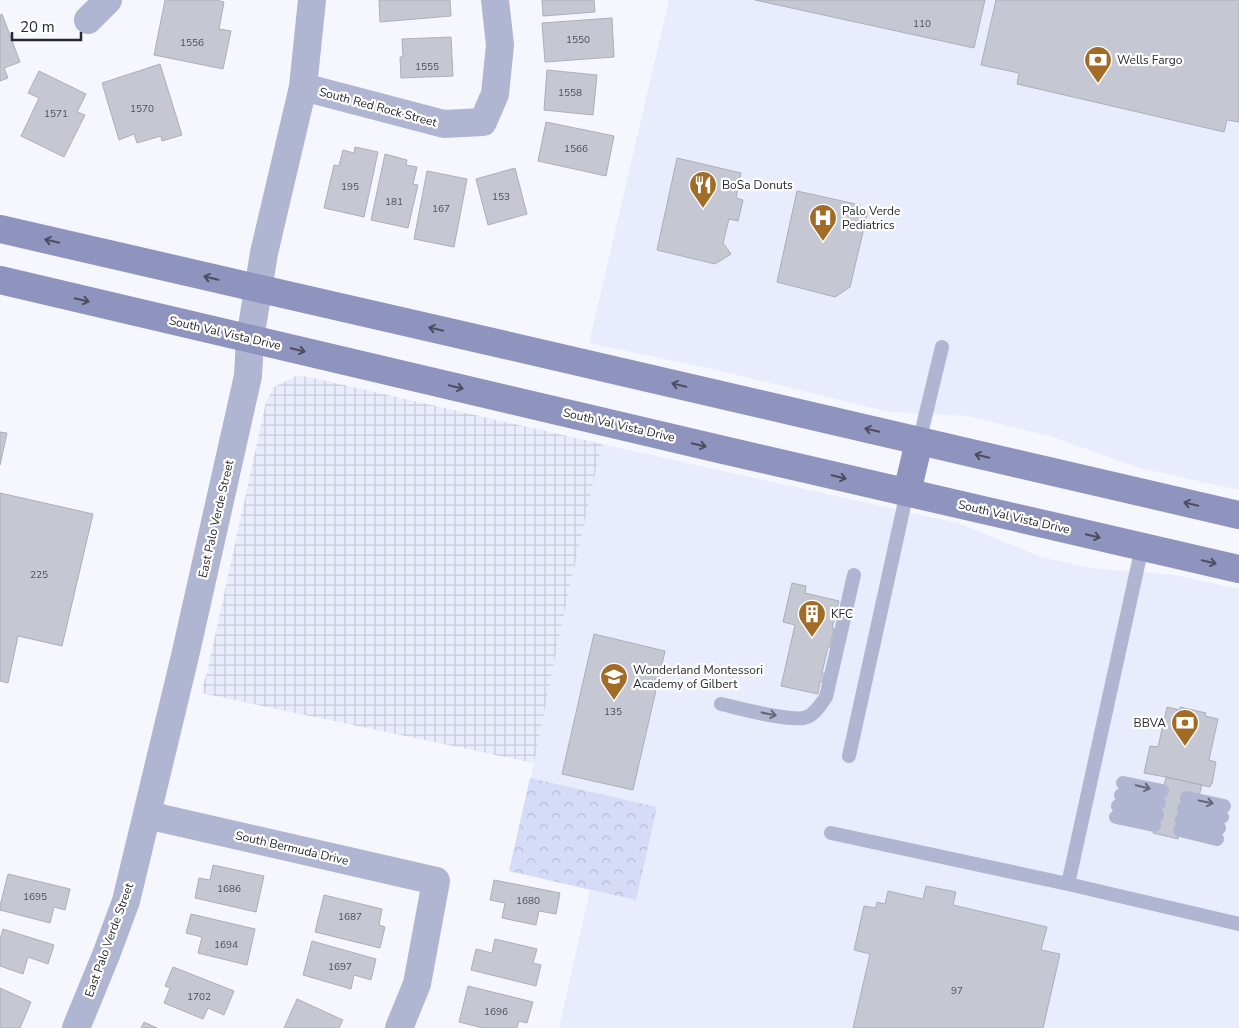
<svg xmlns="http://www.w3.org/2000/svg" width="1239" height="1028" font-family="'Nunito Sans',sans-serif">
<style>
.built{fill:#e9ecfc}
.industrial{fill:url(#industrial-grid)}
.forest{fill:url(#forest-crowns)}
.building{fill:#c5c7d3;stroke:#acaeba}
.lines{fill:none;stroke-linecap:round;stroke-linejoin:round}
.lane{stroke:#b0b5d1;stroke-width:14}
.street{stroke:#b0b5d1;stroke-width:28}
.secondary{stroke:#8e94bd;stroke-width:28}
.oneway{stroke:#4c4e60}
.oneway2{stroke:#656877}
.labels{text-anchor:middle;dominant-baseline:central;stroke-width:4.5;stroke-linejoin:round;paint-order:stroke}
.number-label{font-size:10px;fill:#4f5057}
.poi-label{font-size:12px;fill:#28292e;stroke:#fff;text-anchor:start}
.street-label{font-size:12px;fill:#28292e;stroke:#fff}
</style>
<defs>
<pattern id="industrial-grid" width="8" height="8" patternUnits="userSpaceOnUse" patternTransform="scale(1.25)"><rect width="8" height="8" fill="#e9ecfc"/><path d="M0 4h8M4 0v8" fill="none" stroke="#c8cad8"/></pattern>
<pattern id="forest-crowns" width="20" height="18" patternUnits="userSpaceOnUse" patternTransform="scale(1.25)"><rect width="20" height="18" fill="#d6dbf7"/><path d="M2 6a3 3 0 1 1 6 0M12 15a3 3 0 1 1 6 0" fill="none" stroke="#b8bcd4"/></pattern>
</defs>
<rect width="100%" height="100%" fill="#f5f6fe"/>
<path class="built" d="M669,0H1239V490L1140,468L1050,436L968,416L890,412L712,369L589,343Z
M602,444L958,523L1041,557L1091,568L1175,575L1239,589V1028H559L590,890L509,871L534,763L565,609Z"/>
<path class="industrial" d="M296,376L309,377L602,444L565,609L534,763L201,693L208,668L266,402L274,387Z"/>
<path class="forest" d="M530,778L657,807L636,900L509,871Z"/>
<path class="building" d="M165,0H216L224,2L219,29L231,31L223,69L154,55Z
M379,0H450L451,16L380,22Z
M542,0H594L595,12L543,16Z
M755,0H985L974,48Z
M996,0H1239V122L1227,120L1224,132L1017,84L1019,73L981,65Z
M2,14L20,62L4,68L8,78L0,81V15Z
M612,18L614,57L545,62L542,23Z
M451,37L453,76L401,78L400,57H403L402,39Z
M160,64L182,135L162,141L161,136L137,143L134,134L119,140L102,83Z
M547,70L597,75L593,115L544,110Z
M39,71L86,94L77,112L85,115L64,157L21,136L39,98L28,93Z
M546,122L614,136L606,176L538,161Z
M355,147L378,152L364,217L324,208L334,165L339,166L343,150L354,153Z
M385,154L407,160L406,165L417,167L413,184L418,185L408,228L371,220Z
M677,158L741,173L736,198L743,200L738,221L729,219L723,243L731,254L715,264L657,250Z
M515,168L527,214L488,225L476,179Z
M427,171L467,179L454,247L414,239Z
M797,191L860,205L859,209L868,211L850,287L835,297L777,282Z
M0,432L7,433L0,465Z
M0,493L93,514L62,646L18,636L8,683L0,681Z
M792,583L806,586L805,593L839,601L832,628H834L830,647H828L822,673L825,674L823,682H820L818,694L781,686L795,625L783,622Z
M594,634L665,651L633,790L562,774Z
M1167,707L1180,710V707L1206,713L1205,716L1218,719L1209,760L1216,762L1212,784H1211L1210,787L1166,777L1144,773L1150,746L1158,747Z
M1166,777L1202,785L1199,796L1188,793L1178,839L1153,833Z
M213,865L264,876L256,912L195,898L199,878L210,880Z
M8,874L70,889L65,910L54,907L50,923L0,910V906Z
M494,880L560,893L556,914L539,911L536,925L502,918L505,903L490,900Z
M926,886L956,892L953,905L1047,927L1041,950L1060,954L1043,1028H853L870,954L854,950L864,906L876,908L877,902L885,904L888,891L923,899Z
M324,895L382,909L379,925L385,927L380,948L315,932Z
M191,914L255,929L247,965L198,953L202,937L186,933Z
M3,929L54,945L48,964L28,957L23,974L0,966V939Z
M495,939L537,949L533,963L541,965L536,986L471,970L476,949L492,953Z
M312,941L376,959L371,980L354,975L351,989L303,975Z
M173,967L234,991L224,1015L208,1008L203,1019L164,1003L170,988L165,986Z
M468,986L533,1002L527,1023L519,1021L517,1028H483L459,1022Z
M0,988L31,1002L20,1028H0Z
M297,999L343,1020L339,1028H284Z
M144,1022L157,1028H141Z"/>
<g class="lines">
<path class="lane" d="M919,442L942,347
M721,704C739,708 792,723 807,717C815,714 821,704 826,697L854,575
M849,756L907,492
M1123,783L1162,791
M1121,795L1159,803
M1187,798L1224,806
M1118,806L1157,815
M1184,809L1222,817
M1116,817L1154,825
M1182,820L1219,828
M1180,830L1217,839
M831,833L1068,884L1239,924
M1068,884L1142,547"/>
<path class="street" d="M88,20L108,0
M303,87L444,124L483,122L495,94L500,45L495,0
M147,815L436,881L417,984L399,1028
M76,1028L106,955L126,901L185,656L248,376L250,339L264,253L303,87L312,0"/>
<path class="secondary" d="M0,229L501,344L1239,515
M0,280L719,449L1239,569
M907,492L919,442"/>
</g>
<defs><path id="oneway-shaft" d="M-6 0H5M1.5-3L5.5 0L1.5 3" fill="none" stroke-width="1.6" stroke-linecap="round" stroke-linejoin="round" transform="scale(1.25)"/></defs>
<g class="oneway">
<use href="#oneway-shaft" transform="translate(52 241) rotate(-167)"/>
<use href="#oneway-shaft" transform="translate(211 278) rotate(-167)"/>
<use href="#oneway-shaft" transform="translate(82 300) rotate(13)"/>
<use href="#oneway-shaft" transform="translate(436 329) rotate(-167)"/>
<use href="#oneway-shaft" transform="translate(298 350) rotate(13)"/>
<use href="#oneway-shaft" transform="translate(679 385) rotate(-167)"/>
<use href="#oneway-shaft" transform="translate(456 387) rotate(13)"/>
<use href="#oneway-shaft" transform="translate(872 430) rotate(-167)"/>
<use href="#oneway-shaft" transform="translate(699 445) rotate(14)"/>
<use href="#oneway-shaft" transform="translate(982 456) rotate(-167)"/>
<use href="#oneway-shaft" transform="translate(839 477) rotate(13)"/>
<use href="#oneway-shaft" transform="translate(1191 504) rotate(-167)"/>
<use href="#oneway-shaft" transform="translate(1093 536) rotate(13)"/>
<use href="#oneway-shaft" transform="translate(1209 562) rotate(13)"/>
</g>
<g class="oneway2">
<use href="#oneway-shaft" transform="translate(769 714) rotate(11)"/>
<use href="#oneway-shaft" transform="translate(1143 787) rotate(13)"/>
<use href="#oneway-shaft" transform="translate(1206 802) rotate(12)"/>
</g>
<defs>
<symbol id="bank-pin" viewBox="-11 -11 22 30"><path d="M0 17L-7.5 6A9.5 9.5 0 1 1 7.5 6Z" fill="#a26b26" stroke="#fff"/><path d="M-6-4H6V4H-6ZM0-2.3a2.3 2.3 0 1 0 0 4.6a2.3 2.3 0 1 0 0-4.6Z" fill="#fff"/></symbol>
<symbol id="restaurant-pin" viewBox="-11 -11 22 30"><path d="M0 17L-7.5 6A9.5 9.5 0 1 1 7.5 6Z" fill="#a26b26" stroke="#fff"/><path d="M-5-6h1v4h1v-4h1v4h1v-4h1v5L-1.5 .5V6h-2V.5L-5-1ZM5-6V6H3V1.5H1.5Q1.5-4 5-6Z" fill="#fff"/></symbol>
<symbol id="hospital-pin" viewBox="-11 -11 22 30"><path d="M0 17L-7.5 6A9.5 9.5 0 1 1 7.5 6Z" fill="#a26b26" stroke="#fff"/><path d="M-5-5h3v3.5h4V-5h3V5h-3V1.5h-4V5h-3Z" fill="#fff"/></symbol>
<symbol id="building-pin" viewBox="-11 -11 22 30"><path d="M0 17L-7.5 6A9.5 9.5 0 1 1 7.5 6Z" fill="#a26b26" stroke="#fff"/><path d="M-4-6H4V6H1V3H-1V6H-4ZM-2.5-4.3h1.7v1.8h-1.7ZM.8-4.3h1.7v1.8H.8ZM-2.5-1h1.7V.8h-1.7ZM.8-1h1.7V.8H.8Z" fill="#fff"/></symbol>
<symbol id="school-pin" viewBox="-11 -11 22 30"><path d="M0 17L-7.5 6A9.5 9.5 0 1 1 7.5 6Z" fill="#a26b26" stroke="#fff"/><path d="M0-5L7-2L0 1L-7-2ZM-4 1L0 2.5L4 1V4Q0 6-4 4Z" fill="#fff"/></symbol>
</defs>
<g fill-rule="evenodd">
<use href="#bank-pin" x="1082" y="44" width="32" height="43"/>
<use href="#restaurant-pin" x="687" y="169" width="32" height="43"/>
<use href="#hospital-pin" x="807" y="202" width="32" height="43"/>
<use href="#building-pin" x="796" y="598" width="32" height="43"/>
<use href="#school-pin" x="598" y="661" width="32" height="43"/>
<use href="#bank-pin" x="1169" y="707" width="32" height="43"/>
</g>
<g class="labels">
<g class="number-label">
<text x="922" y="24">110</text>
<text x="578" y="40">1550</text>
<text x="192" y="43">1556</text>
<text x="427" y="67">1555</text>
<text x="570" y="93">1558</text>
<text x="142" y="109">1570</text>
<text x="56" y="114">1571</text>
<text x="576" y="149">1566</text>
<text x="350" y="187">195</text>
<text x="501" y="197">153</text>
<text x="394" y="202">181</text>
<text x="441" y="209">167</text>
<text x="39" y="575">225</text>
<text x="613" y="712">135</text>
<text x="229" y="889">1686</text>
<text x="35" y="897">1695</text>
<text x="528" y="901">1680</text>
<text x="350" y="917">1687</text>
<text x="226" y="945">1694</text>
<text x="340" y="967">1697</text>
<text x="957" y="991">97</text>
<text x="199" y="997">1702</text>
<text x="496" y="1012">1696</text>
</g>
<g class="poi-label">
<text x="1117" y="60">Wells Fargo</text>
<text x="722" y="185">BoSa Donuts</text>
<text x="842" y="211">Palo Verde<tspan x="842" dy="14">Pediatrics</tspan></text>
<text x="831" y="614">KFC</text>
<text x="633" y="670">Wonderland Montessori<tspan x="633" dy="14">Academy of Gilbert</tspan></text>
<text x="1166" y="723" text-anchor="end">BBVA</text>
</g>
<g class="street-label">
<text transform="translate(378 107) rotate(15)">South Red Rock Street</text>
<text transform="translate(225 333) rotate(13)">South Val Vista Drive</text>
<text transform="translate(619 425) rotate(13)">South Val Vista Drive</text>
<text transform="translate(1014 517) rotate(13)">South Val Vista Drive</text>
<text transform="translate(216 519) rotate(-77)">East Palo Verde Street</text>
<text transform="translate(292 848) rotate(13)">South Bermuda Drive</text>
<text transform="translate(109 940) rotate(-70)">East Palo Verde Street</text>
</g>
</g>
<path d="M12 32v8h69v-8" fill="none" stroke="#28292e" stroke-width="2.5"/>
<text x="20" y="32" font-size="15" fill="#28292e" stroke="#ffffff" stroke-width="4" paint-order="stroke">20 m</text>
</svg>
